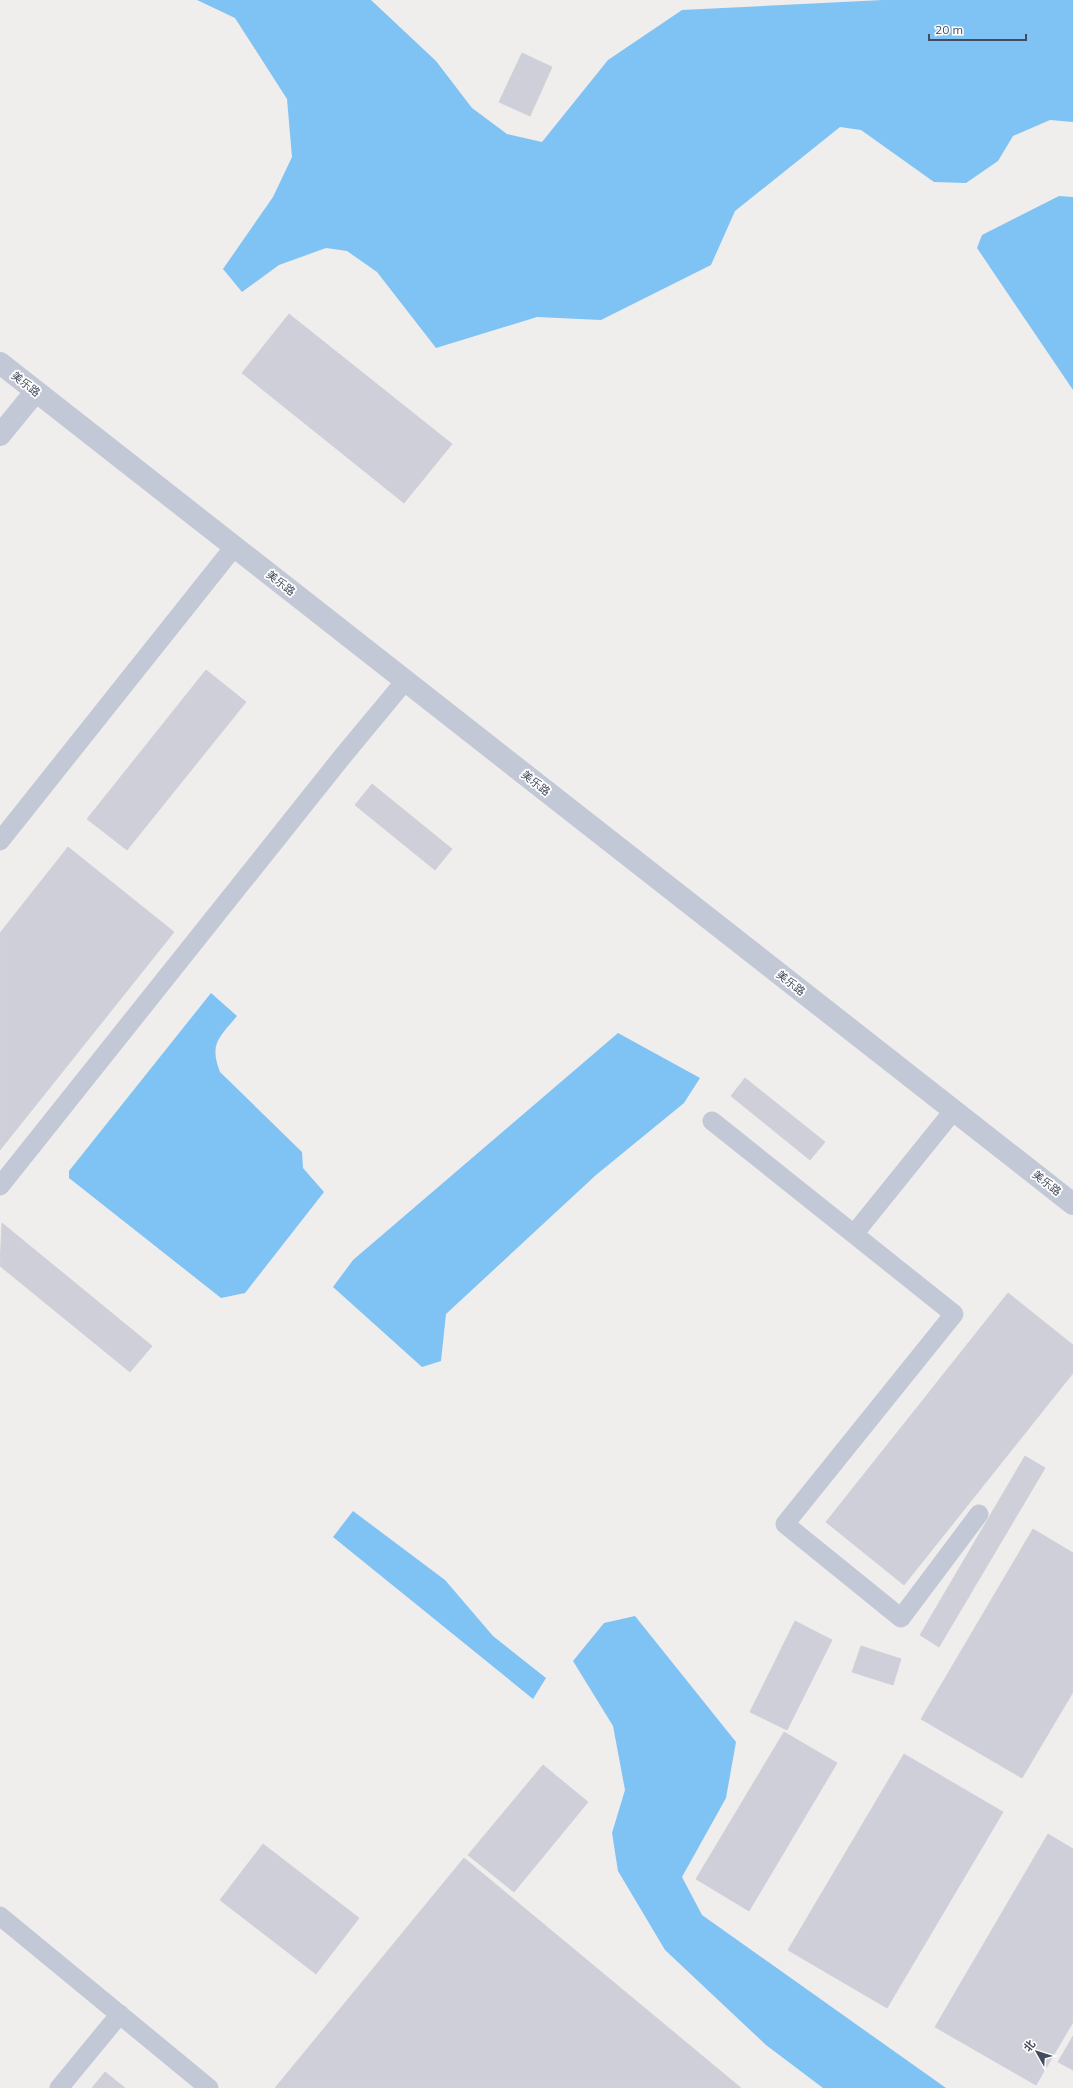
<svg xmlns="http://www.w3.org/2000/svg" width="1073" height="2088" font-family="Mulish,'Noto Sans SC',sans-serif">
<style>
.water{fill:#7fc3f4}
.building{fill:#cecfd9;stroke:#d0d1da}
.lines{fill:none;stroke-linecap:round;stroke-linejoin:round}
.service{stroke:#c2c8d6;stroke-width:19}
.tertiary{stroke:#c2c8d6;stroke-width:22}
.labels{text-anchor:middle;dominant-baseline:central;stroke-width:3.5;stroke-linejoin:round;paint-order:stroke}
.street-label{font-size:11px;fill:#444b5c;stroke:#fff}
</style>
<rect width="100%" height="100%" fill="#f0eded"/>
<path class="water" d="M197,0H371L436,61L472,108L507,134L542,142L608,60L682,10L883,0H1073V122L1050,120L1013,136L998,161L966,183L934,182L861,130L840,127L735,211L711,265L601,320L537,317L436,348L377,272L347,251L326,248L279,265L242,292L223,269L273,197L292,157L287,99L235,18Z
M1059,196L1073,197V390L977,248L982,235Z
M211,993L237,1016C219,1038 209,1043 220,1072L302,1152L303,1168L324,1192L245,1293L221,1298L69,1178V1171Z
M618,1033L700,1078L684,1103L596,1175L446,1314L441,1361L422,1367L333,1287L353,1260Z
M353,1511L445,1580L493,1636L546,1678L533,1699L333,1537Z
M635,1616L736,1742L726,1798L682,1877L702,1915L946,2088H823L766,2045L665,1950L618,1871L612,1833L625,1790L613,1726L573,1661L604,1623Z"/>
<path class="building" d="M522,53L552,67L530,116L499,102Z
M289,314L452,444L404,503L242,373Z
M206,670L246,702L127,850L87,819Z
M372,784L452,849L435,870L355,805Z
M68,847L174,932L0,1150V933Z
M745,1078L825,1142L810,1160L731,1096Z
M2,1223L152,1346L130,1372L0,1266Z
M1008,1293L1073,1345V1373L904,1585L826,1522Z
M1025,1456L1045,1468L939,1647L920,1635Z
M1033,1529L1073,1553V1692L1022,1778L921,1719Z
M795,1621L832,1640L787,1730L750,1712Z
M861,1646L901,1659L893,1685L852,1672Z
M784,1732L837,1763L749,1911L696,1879Z
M904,1754L1003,1812L887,2008L788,1950Z
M543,1765L588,1802L514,1892L468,1855Z
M1048,1834L1073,1849V2022L1036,2085L935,2027Z
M263,1844L359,1918L316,1974L220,1900Z
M464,1858L741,2088H275Z
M1073,2036V2070L1058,2062Z
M105,2072L125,2088H92Z"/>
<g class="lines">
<path class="service" d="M0,841L234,547
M712,1121L954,1314L785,1524L901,1618L979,1514
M0,1186L342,757L405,681
M854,1234L954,1110
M0,1916L209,2088
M59,2088L120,2014"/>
<path class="tertiary" d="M0,363L1073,1204
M0,435L36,391"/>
</g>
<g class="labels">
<g class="street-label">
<text transform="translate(26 384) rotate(38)">美乐路</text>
<text transform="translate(281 583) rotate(38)">美乐路</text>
<text transform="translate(536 783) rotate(38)">美乐路</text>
<text transform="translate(791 983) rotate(38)">美乐路</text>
<text transform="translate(1047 1183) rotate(38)">美乐路</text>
</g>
</g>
<g transform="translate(1037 2052) rotate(309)" stroke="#ffffff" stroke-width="3" paint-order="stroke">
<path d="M0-3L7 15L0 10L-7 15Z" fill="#444b5c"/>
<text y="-6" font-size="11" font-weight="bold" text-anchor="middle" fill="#444b5c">北</text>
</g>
<path d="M929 34v6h97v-6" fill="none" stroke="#444b5c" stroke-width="2"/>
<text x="935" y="34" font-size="12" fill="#444b5c" stroke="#ffffff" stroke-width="3" paint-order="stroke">20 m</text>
</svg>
